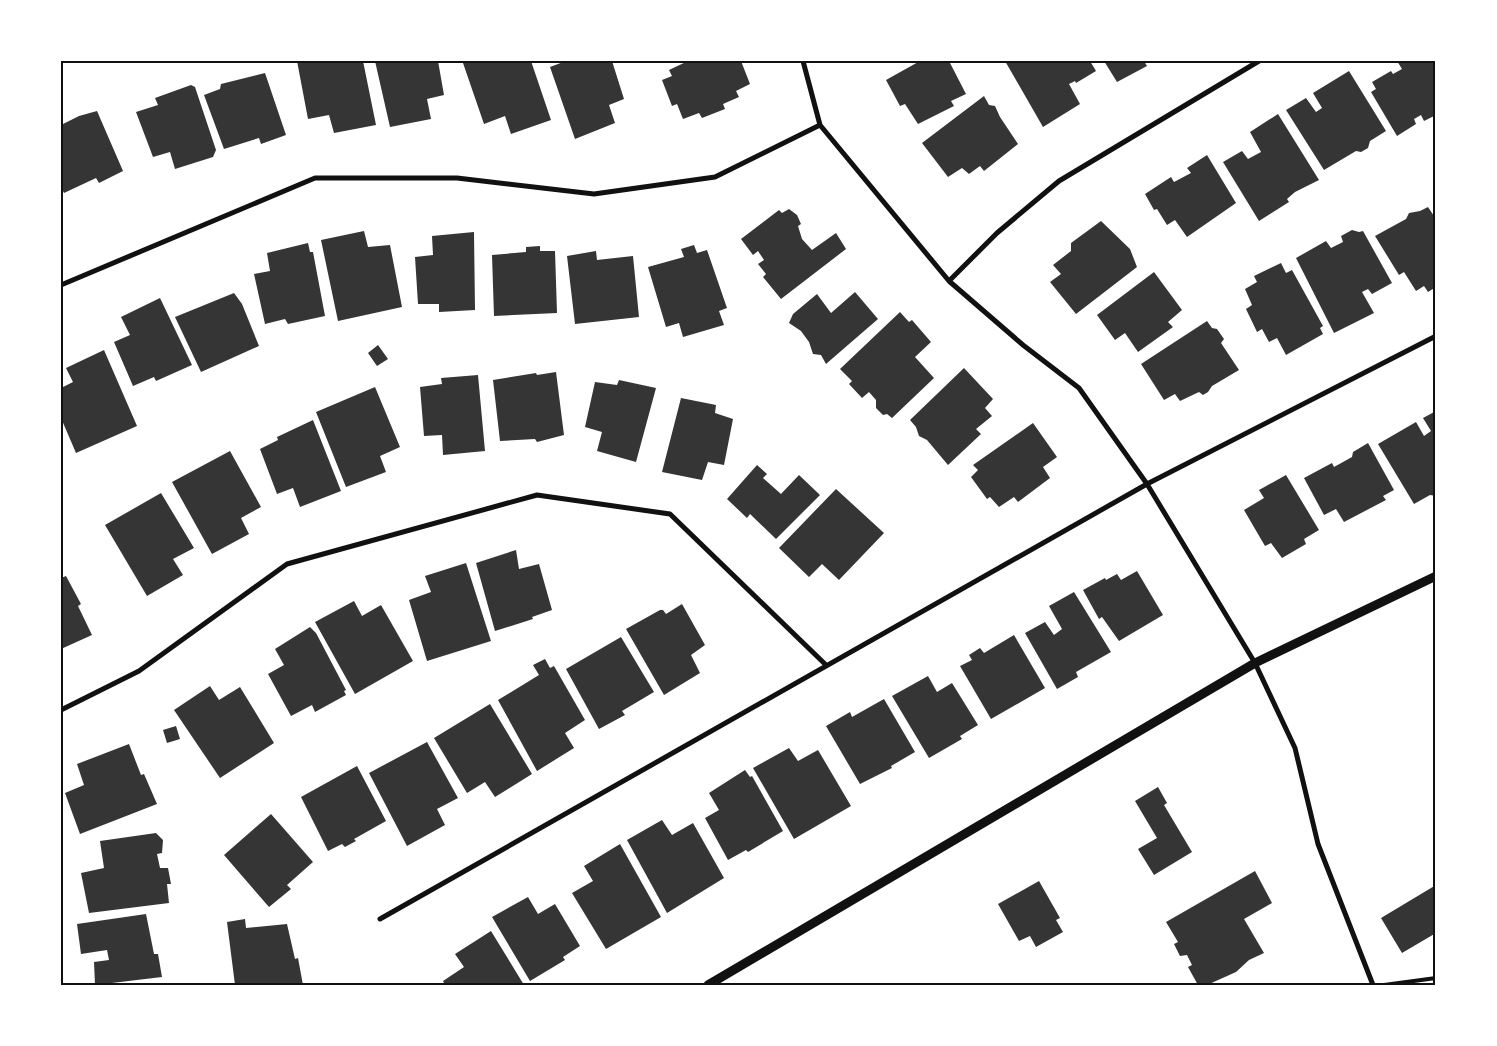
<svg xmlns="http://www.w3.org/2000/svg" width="1497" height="1046" font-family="Rubik,sans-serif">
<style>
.building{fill:#353535}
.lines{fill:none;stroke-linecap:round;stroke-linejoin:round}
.service{stroke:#111;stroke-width:4}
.minor{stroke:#111;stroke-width:5}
.tertiary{stroke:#111;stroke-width:9}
.neatline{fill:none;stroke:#111;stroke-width:2}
</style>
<rect width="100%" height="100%" fill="#fff"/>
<path class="building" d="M297,61H363L376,125L334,133L329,115L308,119Z
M375,61H438L444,95L427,99L431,119L390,127Z
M467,61H531L551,120L511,134L505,116L484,124L463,63Z
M566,61H612L624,99L609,105L615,123L575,139L550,67Z
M688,61H741L750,84L736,91L739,97L723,104L725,109L702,118L699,113L683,119L677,104L672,106L662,80L672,76L669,70Z
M920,61H949L966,94L951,101L954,106L918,124L905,104L900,106L886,80Z
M1005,61H1090L1096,71L1076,83L1075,81L1069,84L1080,104L1043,127Z
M1104,61H1144L1147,66L1117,82Z
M1397,61H1436V115L1424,121L1421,115L1414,119L1416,124L1397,136L1371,92L1376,89L1372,82L1391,71L1393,74L1402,69Z
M1349,71L1386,131L1370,141L1368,148L1361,152L1356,151L1324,170L1286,110L1306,98L1316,112L1322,108L1313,93Z
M265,73L286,135L261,144L259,138L224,149L204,95L220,89L221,84Z
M191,85L195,87L216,150L213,157L175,169L170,152L153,157L136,112L158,105L155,98Z
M984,96L989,105L995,106L1000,117L1018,144L984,171L980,166L969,174L962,168L948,177L922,143Z
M97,111L123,171L99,183L96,178L64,193L61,187V125L79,116Z
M1278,114L1319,180L1295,192L1287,199L1289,202L1259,221L1223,162L1242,151L1248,159L1261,152L1250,132Z
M1207,155L1236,203L1187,237L1175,220L1167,225L1157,209L1154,210L1145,194L1171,177L1174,182L1191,173L1187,168Z
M1428,207L1436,219V287L1428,292L1424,286L1416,291L1404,272L1399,275L1375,236L1406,219L1409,213L1420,211Z
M789,209L797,215L801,224L798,226L802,239L812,250L836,233L846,249L781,299L763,277L766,274L758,264L764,260L758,251L753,255L741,239L779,210L782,213Z
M1101,221L1130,249L1137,267L1076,314L1050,282L1061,274L1053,265L1071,251V243Z
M1352,230L1359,232L1363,231L1392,283L1372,294L1368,289L1362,292L1374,313L1334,333L1296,258L1326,241L1331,248L1343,242L1341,236Z
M364,231L368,247L390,245L402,307L338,321L321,240Z
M474,232L475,310L439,312V304H418L415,257L433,255L432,236Z
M308,243L310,252H313L325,316L288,324L285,319L265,324L254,274L270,271L267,253Z
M694,245L697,253L707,250L727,308L719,311L724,325L683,337L679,323L666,327L648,267L684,257L681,249Z
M540,246V251H555L557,313L494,316L492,255L526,252V247Z
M596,251L597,260L633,256L639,317L575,324L567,256Z
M1281,263L1286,273L1292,270L1323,326L1320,328L1323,334L1286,355L1277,338L1269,342L1262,329L1257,332L1246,309L1252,305L1245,289L1257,282L1254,276Z
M1154,272L1182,310L1168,322L1173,327L1138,352L1125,333L1115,340L1097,315Z
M855,292L878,319L826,364L821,355L813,354L809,342L801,331L789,323L793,314L817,294L831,313Z
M234,293L242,304L259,346L201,372L175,317Z
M160,298L192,365L156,381L154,377L133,386L114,342L130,335L121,317Z
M900,312L909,322L912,320L931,342L915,357L934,378L892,418L887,414L883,415L876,408V400L869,392L862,398L849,384L852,381L840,369Z
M1207,321L1212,328L1217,329L1224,339L1221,343L1239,370L1212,386L1208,392L1203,395L1199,392L1180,401L1175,394L1164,400L1141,364Z
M378,345L388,359L377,366L368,353Z
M104,350L137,426L76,453L61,418V388L73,382L66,368Z
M964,368L993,399L985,408L992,416L976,429L981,434L948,465L927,440L919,436L916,427L910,420Z
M556,372L564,435L537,442L535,439L500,441L493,380L536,373L537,375Z
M478,375L485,451L443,455L442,435L424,436L420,387L442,384L441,378Z
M619,380L656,388L636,462L597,451L602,432L585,427L595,382L617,385Z
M375,387L400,447L380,456L386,472L346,487L316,412Z
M681,398L716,405L715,413L733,419L724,465L708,462L702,480L662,472Z
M1436,411V496L1430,495L1414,504L1378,444L1416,422L1424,436L1431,431L1423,418Z
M313,420L341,491L300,507L293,488L277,494L260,449L278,440L277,437Z
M1033,423L1057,457L1043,467L1050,478L1018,502L1014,497L999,507L990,497L987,499L971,477L978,470L973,465Z
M1368,443L1394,490L1383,496L1386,500L1344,522L1336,509L1324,515L1304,478L1332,463L1334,467L1352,457L1353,452Z
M230,451L261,507L241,518L249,534L212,554L172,482Z
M757,465L767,474L763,478L781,494L799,475L820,495L776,539L750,514L747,518L727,499Z
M1286,475L1319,530L1304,539L1306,544L1282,558L1271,543L1265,546L1244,510L1264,498L1259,490Z
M836,489L884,533L839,580L822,564L809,577L779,548Z
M161,493L194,548L173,559L183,575L147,596L105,525Z
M516,550L519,569L539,564L552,610L532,617L533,619L495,631L476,563Z
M466,563L491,641L427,661L409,600L431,592L425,576Z
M1137,571L1163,615L1119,641L1102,617L1099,619L1083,590L1105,578L1106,580L1117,574L1121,580Z
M66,576L81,604L78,606L92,635L61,649V578Z
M1074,592L1111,652L1076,672L1078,677L1057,689L1025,633L1045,622L1054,635L1062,629L1049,606Z
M354,601L362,616L381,605L413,661L355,694L315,622Z
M682,604L705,645L691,655L700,673L664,695L626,629L660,610H663L666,614Z
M310,627L316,633L346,690L344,691L346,695L315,712L312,705L291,716L268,674L284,665L275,649Z
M1014,635L1045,688L991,719L960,666L972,660L969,655L980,648L984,653Z
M621,637L654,692L622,711L625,715L599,729L566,669Z
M545,659L550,668L554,666L585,720L565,733L574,748L537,771L498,700L539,675L533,665Z
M928,676L937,692L952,683L978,725L960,736L962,739L929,758L892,696Z
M210,686L219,700L240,687L274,743L220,778L174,710Z
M884,699L915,752L891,766L892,768L860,784L826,726L850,712L852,717Z
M490,704L532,774L495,797L485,782L467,793L434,738Z
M176,726L180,739L167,743L163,730Z
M427,742L458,798L437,809L445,825L407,846L369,773Z
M129,744L141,775L144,774L157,804L80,834L65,793L84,785L77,764Z
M789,748L798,761L818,750L851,806L794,839L753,768Z
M357,766L386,821L354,839L356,841L345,847L342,844L328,851L301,797Z
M745,770L750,777L752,776L783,831L748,852L746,850L728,860L705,818L719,810L709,793Z
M1158,787L1167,803L1164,805L1192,852L1154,875L1138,849L1157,838L1135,801Z
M271,814L313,862L287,885L291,889L269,907L224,855Z
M662,820L672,835L693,823L724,878L667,913L627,840Z
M156,833L163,840L162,853L157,854L160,868H168L171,884H167L169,903L89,913L81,873L104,868L100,841Z
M620,844L661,917L606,949L572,893L593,881L584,866Z
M1255,871L1272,903L1244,919L1264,953L1249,960L1236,972L1207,985L1202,983L1198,985L1188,967L1192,965L1187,955L1180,956L1174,944L1178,942L1166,922Z
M1039,881L1060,918L1056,920L1063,932L1036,947L1030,936L1019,941L998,904Z
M1436,885V933L1402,953L1381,918Z
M528,897L538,914L555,904L580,946L563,957L565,960L530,981L492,917Z
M146,914L154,954H158L162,977L95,985L94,962L109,960L107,950L81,954L77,924Z
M245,919L246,928L287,924L295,959L298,958L303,985H235L227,922Z
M491,931L524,985H445L443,981L464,967L455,954Z"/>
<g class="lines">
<path class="service" d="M1384,985L1436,978"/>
<path class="minor" d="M803,61L820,125L949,281L1023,345L1079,388L1147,484L1255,663L1295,748L1318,844L1373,985
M949,281L997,233L1059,181L1259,61
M61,285L315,178H457L594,194L715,177L820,125
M61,710L139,671L287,564L537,495L670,514L826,665
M380,919L1147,484L1436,336"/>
<path class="tertiary" d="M708,985L1255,663L1436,576"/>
</g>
<rect width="1497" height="1046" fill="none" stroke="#ffffff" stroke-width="125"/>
<rect x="62" y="62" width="1372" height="922" class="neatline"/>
</svg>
